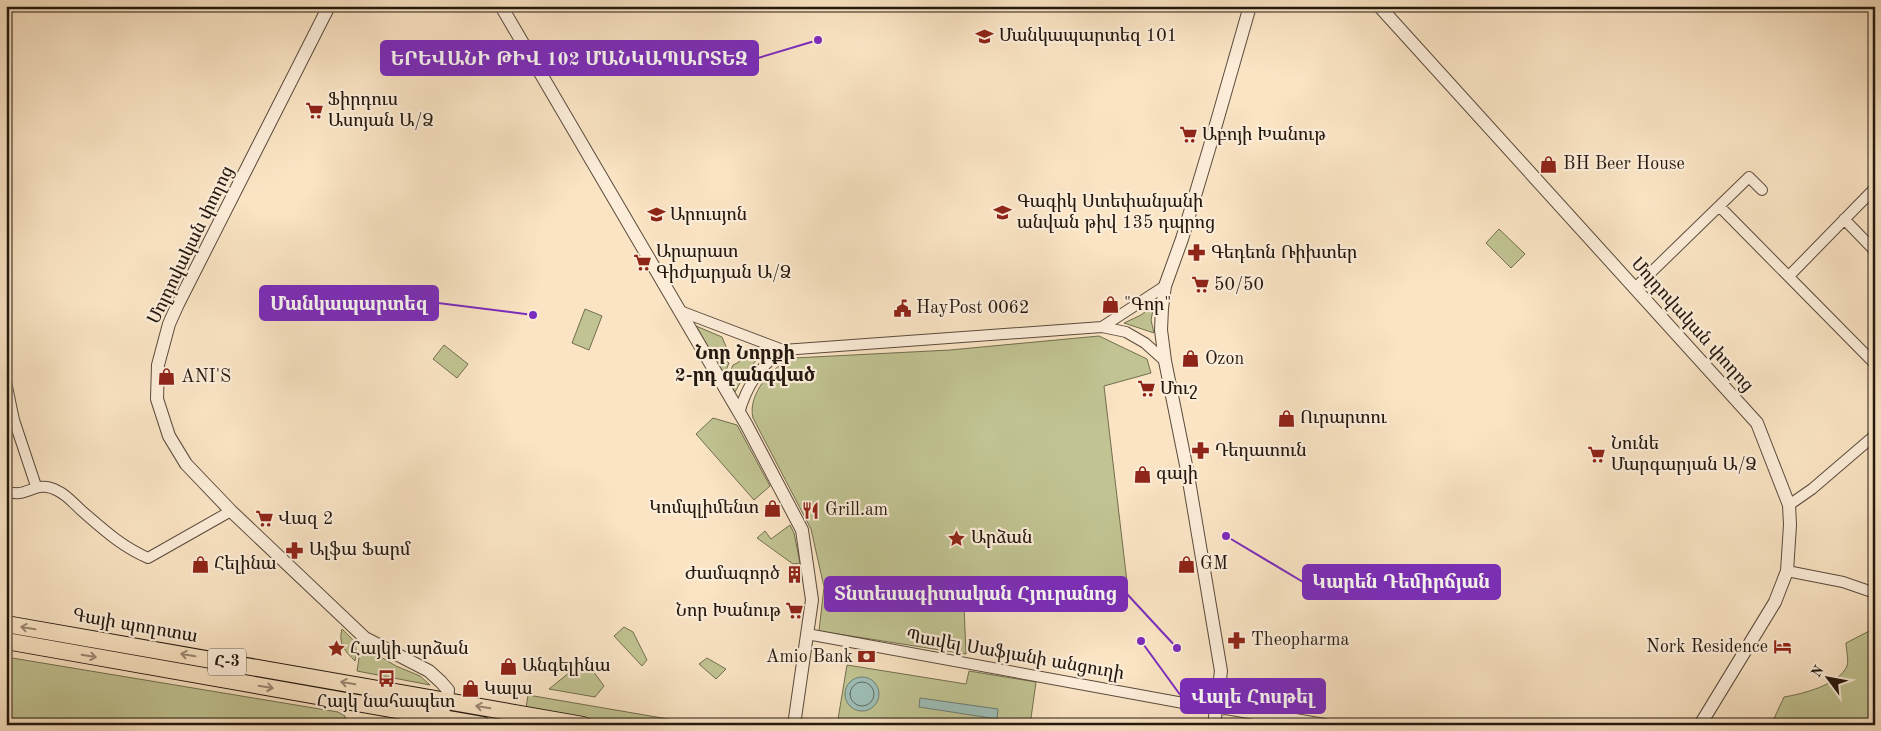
<svg xmlns="http://www.w3.org/2000/svg" width="1881" height="731" font-family="'Old Standard TT','Noto Serif Armenian',serif">
<style>
.green{fill:#c1c392;stroke:#726e50}
.water{fill:#9ebeb6;stroke:#6d7c73}
.lines{fill:none;stroke-linecap:round;stroke-linejoin:round}
.shore{stroke:#616b62;stroke-width:1}
.minor-casing{stroke:#5a4b3c;stroke-width:12}
.tertiary-casing{stroke:#5a4b3c;stroke-width:14}
.primary-casing{stroke:#24180f;stroke-width:18}
.minor{stroke:#fcedd9;stroke-width:10}
.tertiary{stroke:#fcedd9;stroke-width:12}
.primary{stroke:#fae4c4;stroke-width:16}
.oneway{stroke:#9a8873}
.labels{text-anchor:middle;dominant-baseline:central;stroke-width:4.5;stroke-linejoin:round;paint-order:stroke}
.shield{fill:#fcedd9;stroke:#65584c;stroke-width:1}
.shield-label{font-size:16px;font-weight:bold;fill:#24180f}
.poi-label{font-size:18px;fill:#24180f;stroke:#fcedd9;text-anchor:start}
.street-label{font-size:18px;fill:#24180f;stroke:#fcedd9}
.neighbourhood-label{font-size:19px;font-weight:bold;fill:#24180f;stroke:#fcedd9}
.leader{fill:none;stroke:#7b2cbf;stroke-width:2}
.callout-dot{fill:#7b2cbf;stroke:#fcedd9;stroke-width:2}
.callout{fill:#7b2cbf;stroke:#7b2cbf;stroke-width:2}
.callout-label{font-size:19px;text-anchor:middle;font-weight:bold;fill:#fff}
</style>
<rect width="100%" height="100%" fill="#fae4c4"/>
<filter id="stains"><feTurbulence type="fractalNoise" baseFrequency=".004" numOctaves="4"/><feColorMatrix values="0 0 0 0 .2 0 0 0 0 .09 0 0 0 0 .02 0 0 0 .5 -.17"/></filter>
<radialGradient id="worn" r=".72"><stop offset=".6" stop-color="#630" stop-opacity="0"/><stop offset="1" stop-color="#630" stop-opacity=".3"/></radialGradient>
<path class="green" d="M1499,229L1525,254L1511,268L1486,243Z
M1154,305L1151,320L1154,333L1124,323L1141,315Z
M585,309L602,316L589,350L572,343Z
M696,326L722,337L727,349C723,354 724,359 729,363L724,375Z
M1099,336L1147,359L1151,373L1104,386L1127,582L1052,598L964,606L966,654L819,631L824,587L811,529L753,418C747,395 772,365 794,358L950,350Z
M444,345L468,364L457,378L433,359Z
M751,350L762,354L746,372L735,392L727,379L733,365L739,362L742,354Z
M713,418L737,425L770,486L754,500L696,434Z
M790,525L794,533L800,563L793,564L757,538L765,531L771,539Z
M624,627L633,632L647,660L642,666L614,636Z
M1875,628V725H1771L1784,697C1802,694 1839,685 1847,666C1849,660 1846,649 1846,643Z
M342,629C355,642 358,642 355,661C345,651 338,644 342,629Z
M361,645L396,666L420,676L430,685L357,671Z
M6,657L338,712L345,716L346,725H6Z
M707,658L726,669L716,679L699,664Z
M585,660L604,686L595,697L549,689Z
M847,665L966,684L969,671L1036,682L1030,725H900L879,721L878,725H837Z
M528,695L703,725H626L526,708Z"/>
<path class="water" d="M845 694a17 17 0 1 1 34 0a17 17 0 1 1-34 0Z
M920,698L998,709L997,719L919,707Z"/>
<g class="lines">
<path class="shore" d="M850 694a12 12 0 1 1 24 0a12 12 0 1 1-24 0Z"/>
<defs>
<path id="minor" d="M1720,207L1875,364
M1844,219L1875,251
M1789,276L1875,188
M1635,288L1749,177L1762,190
M680,311L783,350L1102,327L1126,332L1145,343L1165,361
M1102,327L1165,286
M6,382L14,420L36,486
M739,413C747,385 759,367 783,350
M6,491C27,500 35,478 58,491C67,495 74,504 82,511C104,530 121,546 148,558L231,511
M1789,505L1812,489L1875,435
M1787,571L1843,582L1875,593
M807,634L1216,709"/>
<path id="tertiary" d="M329,6L178,304L169,324L158,365L157,399L169,436L186,464L231,511L365,638L429,671L441,682L448,690L447,701L440,717
M501,6L746,424L802,530L812,600L794,725
M1379,6L1757,423L1789,505L1790,525L1787,571L1775,602L1700,725
M1216,709L1226,708L1324,725
M1214,725L1221,671L1188,475L1165,361L1161,330L1162,308L1165,286L1182,239L1209,149L1250,6"/>
<path id="primary" d="M6,624L583,725
M6,641L482,725"/>
</defs>
<use href="#minor" class="minor-casing"/>
<use href="#tertiary" class="tertiary-casing"/>
<use href="#primary" class="primary-casing"/>
<use href="#minor" class="minor"/>
<use href="#tertiary" class="tertiary"/>
<use href="#primary" class="primary"/>
</g>
<defs><path id="oneway-shaft" d="M-6 0H5M1.5-3L5.5 0L1.5 3" fill="none" stroke-width="1.6" stroke-linecap="round" stroke-linejoin="round" transform="scale(1.25)"/></defs>
<g class="oneway">
<use href="#oneway-shaft" transform="translate(28 628) rotate(-170)"/>
<use href="#oneway-shaft" transform="translate(188 655) rotate(-170)"/>
<use href="#oneway-shaft" transform="translate(89 656) rotate(10)"/>
<use href="#oneway-shaft" transform="translate(348 683) rotate(-170)"/>
<use href="#oneway-shaft" transform="translate(266 687) rotate(9)"/>
<use href="#oneway-shaft" transform="translate(483 707) rotate(-170)"/>
</g>
<defs>
<symbol id="school-bare" viewBox="-9 -9 18 18"><path d="M0-5L7-2L0 1L-7-2ZM-4 1L0 2.5L4 1V4Q0 6-4 4Z" fill="#8f2418" stroke="#fcedd9" stroke-width="2.5" paint-order="stroke"/></symbol>
<symbol id="supermarket-bare" viewBox="-9 -9 18 18"><path d="M-6-5.5h2.5l.6 2H6L4.5 2H-2.5L-4.4-4H-6ZM-1.5 3.2a1.3 1.3 0 1 0 .1 0ZM3 3.2a1.3 1.3 0 1 0 .1 0Z" fill="#8f2418" stroke="#fcedd9" stroke-width="2.5" paint-order="stroke"/></symbol>
<symbol id="shop-bare" viewBox="-9 -9 18 18"><path d="M-5-2.5h2.3a2.7 3.5 0 0 1 5.4 0H5L5.5 6h-11ZM-1.5-2.5h3a1.5 2.3 0 0 0-3 0Z" fill="#8f2418" stroke="#fcedd9" stroke-width="2.5" paint-order="stroke"/></symbol>
<symbol id="pharmacy-bare" viewBox="-9 -9 18 18"><path d="M-2-6h4v4h4v4h-4v4h-4v-4h-4v-4h4Z" fill="#8f2418" stroke="#fcedd9" stroke-width="2.5" paint-order="stroke"/></symbol>
<symbol id="civic-bare" viewBox="-9 -9 18 18"><path d="M-.6-6.5H3V-4.5H.6V-3L4-1V1h2V6H-6V1h2V-1L-.6-3ZM-1.2 2.5V6h2.4V2.5Z" fill="#8f2418" stroke="#fcedd9" stroke-width="2.5" paint-order="stroke"/></symbol>
<symbol id="restaurant-bare" viewBox="-9 -9 18 18"><path d="M-5-6h1v4h1v-4h1v4h1v-4h1v5L-1.5 .5V6h-2V.5L-5-1ZM5-6V6H3V1.5H1.5Q1.5-4 5-6Z" fill="#8f2418" stroke="#fcedd9" stroke-width="2.5" paint-order="stroke"/></symbol>
<symbol id="sight-bare" viewBox="-9 -9 18 18"><path d="M0-6L1.8-2.2L6-1.7L2.9 1.2L3.7 5.4L0 3.3L-3.7 5.4L-2.9 1.2L-6-1.7L-1.8-2.2Z" fill="#8f2418" stroke="#fcedd9" stroke-width="2.5" paint-order="stroke"/></symbol>
<symbol id="building-bare" viewBox="-9 -9 18 18"><path d="M-4-6H4V6H1V3H-1V6H-4ZM-2.5-4.3h1.7v1.8h-1.7ZM.8-4.3h1.7v1.8H.8ZM-2.5-1h1.7V.8h-1.7ZM.8-1h1.7V.8H.8Z" fill="#8f2418" stroke="#fcedd9" stroke-width="2.5" paint-order="stroke"/></symbol>
<symbol id="hotel-bare" viewBox="-9 -9 18 18"><path d="M-6-4.5h1.5V1H6V5H4.5V3h-9V5H-6ZM-4 0a1.8 1.8 0 1 1 3.6 0ZM.5 0V-2.5h3Q6-2.5 6 0Z" fill="#8f2418" stroke="#fcedd9" stroke-width="2.5" paint-order="stroke"/></symbol>
<symbol id="bank-bare" viewBox="-9 -9 18 18"><path d="M-6-4H6V4H-6ZM0-2.3a2.3 2.3 0 1 0 0 4.6a2.3 2.3 0 1 0 0-4.6Z" fill="#8f2418" stroke="#fcedd9" stroke-width="2.5" paint-order="stroke"/></symbol>
<symbol id="bus-bare" viewBox="-9 -9 18 18"><path d="M-5-6H5V4H4V6H2V4H-2V6H-4V4H-5ZM-3.5-4V0h7V-4ZM-3.5 1.2v1.5H-2V1.2ZM2 1.2v1.5H3.5V1.2Z" fill="#8f2418" stroke="#fcedd9" stroke-width="2.5" paint-order="stroke"/></symbol>
</defs>
<g fill-rule="evenodd">
<use href="#school-bare" x="972" y="24" width="25" height="25"/>
<use href="#supermarket-bare" x="302" y="98" width="25" height="25"/>
<use href="#supermarket-bare" x="1176" y="122" width="25" height="25"/>
<use href="#shop-bare" x="1536" y="152" width="25" height="25"/>
<use href="#school-bare" x="990" y="200" width="25" height="25"/>
<use href="#school-bare" x="644" y="202" width="25" height="25"/>
<use href="#pharmacy-bare" x="1184" y="240" width="25" height="25"/>
<use href="#supermarket-bare" x="630" y="250" width="25" height="25"/>
<use href="#supermarket-bare" x="1188" y="272" width="25" height="25"/>
<use href="#shop-bare" x="1098" y="292" width="25" height="25"/>
<use href="#civic-bare" x="890" y="296" width="25" height="25"/>
<use href="#shop-bare" x="1178" y="346" width="25" height="25"/>
<use href="#shop-bare" x="154" y="364" width="25" height="25"/>
<use href="#supermarket-bare" x="1134" y="376" width="25" height="25"/>
<use href="#shop-bare" x="1274" y="406" width="25" height="25"/>
<use href="#pharmacy-bare" x="1188" y="438" width="25" height="25"/>
<use href="#supermarket-bare" x="1584" y="442" width="25" height="25"/>
<use href="#shop-bare" x="1130" y="462" width="25" height="25"/>
<use href="#shop-bare" x="760" y="496" width="25" height="25"/>
<use href="#restaurant-bare" x="798" y="498" width="25" height="25"/>
<use href="#supermarket-bare" x="252" y="506" width="25" height="25"/>
<use href="#sight-bare" x="944" y="526" width="25" height="25"/>
<use href="#pharmacy-bare" x="282" y="538" width="25" height="25"/>
<use href="#shop-bare" x="188" y="552" width="25" height="25"/>
<use href="#shop-bare" x="1174" y="552" width="25" height="25"/>
<use href="#building-bare" x="782" y="562" width="25" height="25"/>
<use href="#supermarket-bare" x="782" y="598" width="25" height="25"/>
<use href="#pharmacy-bare" x="1224" y="628" width="25" height="25"/>
<use href="#hotel-bare" x="1770" y="634" width="25" height="25"/>
<use href="#sight-bare" x="324" y="636" width="25" height="25"/>
<use href="#bank-bare" x="854" y="644" width="25" height="25"/>
<use href="#shop-bare" x="496" y="654" width="25" height="25"/>
<use href="#bus-bare" x="374" y="666" width="25" height="25"/>
<use href="#shop-bare" x="458" y="676" width="25" height="25"/>
</g>
<g class="labels">
<rect class="shield" x="208" y="648.5" width="38" height="27" rx="4"/>
<g class="shield-label">
<text x="227" y="662">Հ-3</text>
</g>
<g class="poi-label">
<text x="999" y="36">Մանկապարտեզ 101</text>
<text x="328" y="100">Ֆիրդուս<tspan x="328" dy="21">Ասոյան Ա/Ձ</tspan></text>
<text x="1202" y="135">Աբոյի Խանութ</text>
<text x="1563" y="164">BH Beer House</text>
<text x="1017" y="202">Գագիկ Ստեփանյանի<tspan x="1017" dy="21">անվան թիվ 135 դպրոց</tspan></text>
<text x="670" y="215">Արուսյոն</text>
<text x="656" y="252">Արարատ<tspan x="656" dy="21">Գիժլարյան Ա/Ձ</tspan></text>
<text x="1211" y="253">Գեդեոն Ռիխտեր</text>
<text x="1214" y="285">50/50</text>
<text x="1124" y="305">"Գոր"</text>
<text x="916" y="308">HayPost 0062</text>
<text x="1205" y="359">Ozon</text>
<text x="181" y="377">ANI'S</text>
<text x="1160" y="389">Մուշ</text>
<text x="1300" y="418">Ուրարտու</text>
<text x="1611" y="444">Նունե<tspan x="1611" dy="21">Մարգարյան Ա/Ձ</tspan></text>
<text x="1215" y="451">Դեղատուն</text>
<text x="1156" y="474">գայի</text>
<text x="759" y="508" text-anchor="end">Կոմպլիմենտ</text>
<text x="825" y="510">Grill.am</text>
<text x="278" y="519">Վազ 2</text>
<text x="971" y="538">Արձան</text>
<text x="309" y="550">Ալֆա Ֆարմ</text>
<text x="214" y="564">Հելինա</text>
<text x="1200" y="564">GM</text>
<text x="780" y="574" text-anchor="end">Ժամագործ</text>
<text x="781" y="611" text-anchor="end">Նոր Խանութ</text>
<text x="1251" y="640">Theopharma</text>
<text x="1768" y="647" text-anchor="end">Nork Residence</text>
<text x="350" y="649">Հայկի արձան</text>
<text x="853" y="657" text-anchor="end">Amio Bank</text>
<text x="522" y="666">Անգելինա</text>
<text x="484" y="689">Կալա</text>
<text x="386" y="702" text-anchor="middle">Հայկ նահապետ</text>
</g>
<g class="street-label">
<text transform="translate(191 245) rotate(-64)">Մոլդովական փողոց</text>
<text transform="translate(1692 325) rotate(48)">Մոլդովական փողոց</text>
<text transform="translate(135 626) rotate(10)">Գայի պողոտա</text>
<text transform="translate(1015 655) rotate(10)">Պավել Սաֆյանի անցուղի</text>
</g>
<g class="neighbourhood-label">
<text x="745" y="354">Նոր Նորքի<tspan x="745" dy="22">2-րդ զանգված</tspan></text>
</g>
</g>
<path class="leader" d="M818 40L758 58M533 315L438 303M1226 536L1303 582M1177 648L1127 594M1141 641L1181 696"/>
<g class="callout-dot">
<circle cx="818" cy="40" r="5"/>
<circle cx="533" cy="315" r="5"/>
<circle cx="1226" cy="536" r="5"/>
<circle cx="1177" cy="648" r="5"/>
<circle cx="1141" cy="641" r="5"/>
</g>
<g class="callout">
<rect x="381" y="41" width="377" height="34" rx="5"/>
<rect x="260" y="286" width="178" height="34" rx="5"/>
<rect x="1303" y="565" width="197" height="34" rx="5"/>
<rect x="825" y="577" width="302" height="34" rx="5"/>
<rect x="1181" y="679" width="144" height="34" rx="5"/>
</g>
<g class="callout-label">
<text x="569" y="65">ԵՐԵՎԱՆԻ ԹԻՎ 102 ՄԱՆԿԱՊԱՐՏԵԶ</text>
<text x="349" y="310">Մանկապարտեզ</text>
<text x="1401" y="588">Կարեն Դեմիրճյան</text>
<text x="976" y="600">Տնտեսագիտական Հյուրանոց</text>
<text x="1253" y="703">Վալե Հոսթել</text>
</g>
<rect width="1881" height="731" fill="none" stroke="#fae4c4" stroke-width="25"/>
<rect x="8" y="8" width="1866" height="716" fill="none" stroke="#24180f" stroke-width="2.5"/>
<rect x="12" y="12" width="1856" height="706" fill="none" stroke="#24180f"/>
<g transform="translate(1828 678) rotate(302)" stroke="#fcedd9" stroke-width="4" paint-order="stroke">
<path d="M0-4L9 19L0 12L-9 19Z" fill="#24180f"/>
<text y="-8" font-size="14" font-weight="bold" text-anchor="middle" fill="#24180f">N</text>
</g>
<rect width="100%" height="100%" filter="url(#stains)"/>
<rect width="100%" height="100%" fill="url(#worn)"/>
</svg>
